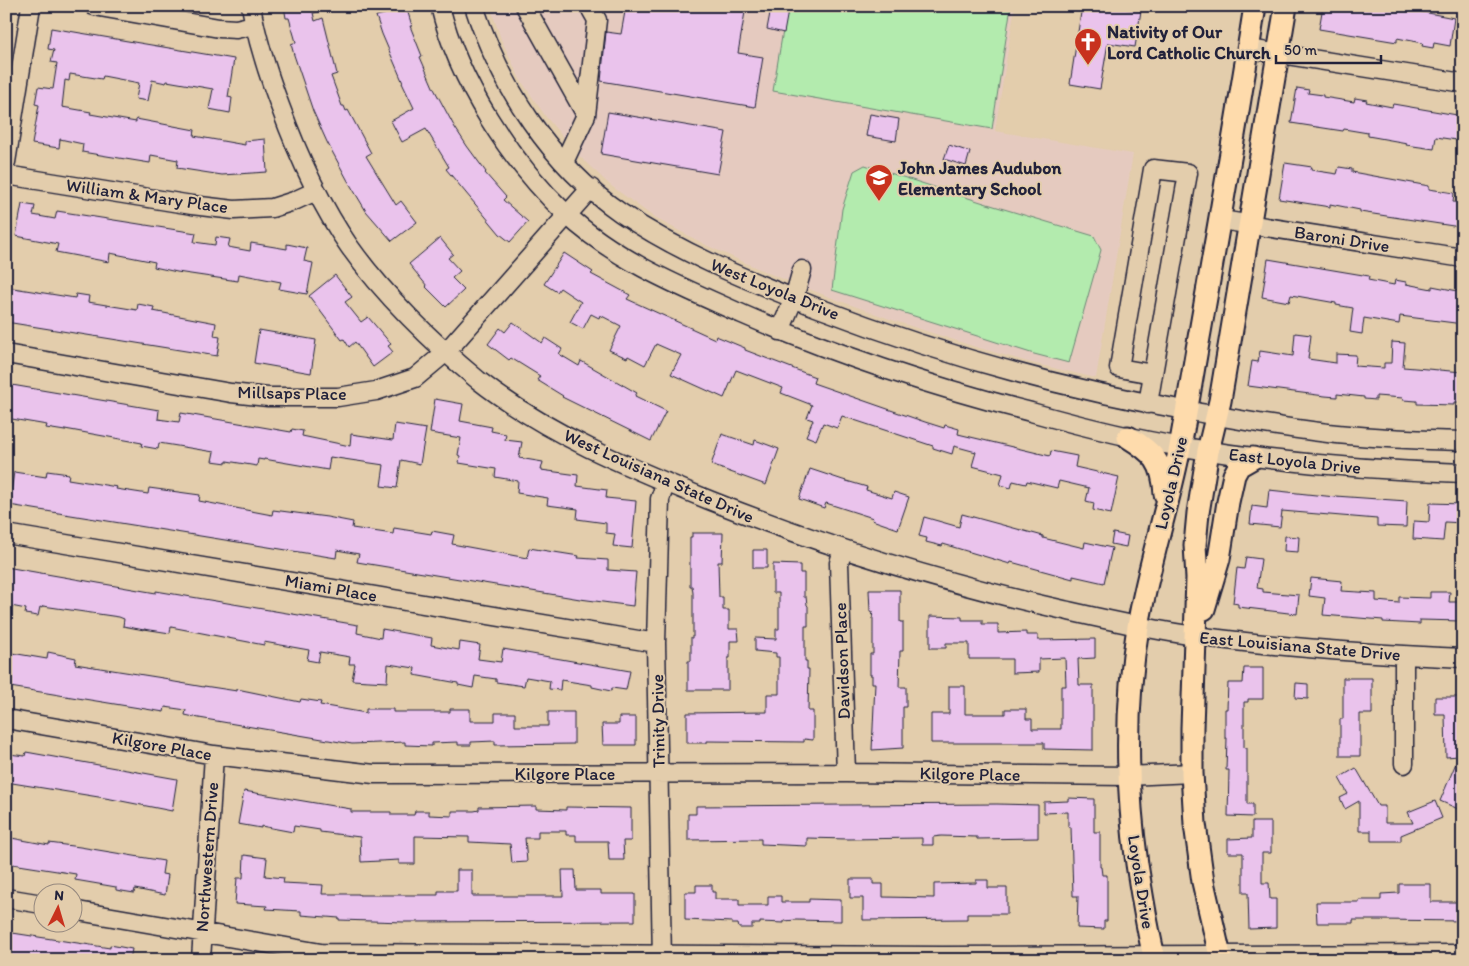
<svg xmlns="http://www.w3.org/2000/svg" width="1469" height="966" font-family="Itim,sans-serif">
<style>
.built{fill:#e5cabf}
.green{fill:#b3ebae;stroke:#6a8674}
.building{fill:#eac3ec;stroke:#22223b}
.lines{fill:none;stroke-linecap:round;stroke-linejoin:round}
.minor-casing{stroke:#22223b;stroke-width:21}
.major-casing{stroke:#22223b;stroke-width:25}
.minor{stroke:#e3cdac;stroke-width:18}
.major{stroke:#fedbac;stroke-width:21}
.labels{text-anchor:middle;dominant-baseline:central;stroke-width:4;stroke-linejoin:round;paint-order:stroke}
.poi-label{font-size:18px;font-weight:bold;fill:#22223b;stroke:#e3cdac;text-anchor:start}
.street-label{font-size:18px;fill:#22223b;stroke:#e3cdac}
</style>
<rect width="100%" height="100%" fill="#e3cdac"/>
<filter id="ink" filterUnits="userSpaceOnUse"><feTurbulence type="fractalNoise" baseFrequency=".02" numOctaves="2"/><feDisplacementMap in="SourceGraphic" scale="10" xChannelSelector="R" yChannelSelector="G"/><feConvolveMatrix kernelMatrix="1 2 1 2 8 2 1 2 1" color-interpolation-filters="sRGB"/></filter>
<g filter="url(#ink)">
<path class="built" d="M490,6H1015L995,131L1133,154L1096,378L1028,362L976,347L898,322L832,298L768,273L708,246L655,218L610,185L578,155L546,117L520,79L501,39Z"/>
<path class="green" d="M787,6H1011L992,129L773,91Z
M865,165L984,203L1094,236L1101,250L1069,363L1034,354L832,290L842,209L854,171Z"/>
<path class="building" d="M284,6H318L319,12L313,13L315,21L323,18L337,74L331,76L342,106H344L346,111L348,110L371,153L366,156L396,205L401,201L417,222L392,241L366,211L348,181L327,142L313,111L294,55L291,44L296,42L289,18H286Z
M389,6H406L412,26H410L422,56L420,57L433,87L454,126L467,146L486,172L485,173L506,197L503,200L528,222L510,242L500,234L446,169L449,167L426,129L402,142L391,121L414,108L402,83H403L382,34L376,16L385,14L384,8Z
M626,6H746L738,53L763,57L755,107L601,81L606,32L621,34Z
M1082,6H1109L1141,11L1135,47L1108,43L1100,89L1070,84Z
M1323,6H1392L1454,18L1450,46L1434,43L1433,48L1422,46L1423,43L1397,38V42L1319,29Z
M771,8L788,11L784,33L767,29Z
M51,28L234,59L228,97L232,98L230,113L209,109L213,89L167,81L166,83L152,80L148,101L136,99L139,83L103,76L102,79L70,74L69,81L65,80L62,107L91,112L90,114L136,122V119L195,130L194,136L245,145V141L265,139L267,172L222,175L177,168L178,160L151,155L150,163L82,152L83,144L60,139L59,148L32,144L39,105L35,104L38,87L53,89L57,63L51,62L54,50L48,49Z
M1297,88L1309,90L1308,93L1323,95V97L1354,102L1355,98L1367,100L1366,102L1392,107L1393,104L1463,116V141L1436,137L1434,149L1406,145L1407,143L1368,136V133L1344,129L1343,131L1291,123Z
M608,112L726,132L718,174L601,154Z
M870,114L899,119L896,141L866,136Z
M949,145L970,152L966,166L944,159Z
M1285,163L1312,167L1311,170L1337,174L1339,167L1352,169V172L1429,186V189L1454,193L1453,202L1463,203L1460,227L1360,212V210L1330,204V207L1279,199Z
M22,204L35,206L33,215L55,219L57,211L196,233L194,242L215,245L216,237L230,239L228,247L250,251L251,243L287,249V244L307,248L304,261L313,263L307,294L279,289L281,282L239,274L238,281L177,272L154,267L155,262L110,253L109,262L56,252L58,244L16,236Z
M440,238L453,254L448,258L460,271L452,278L464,290L446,307L426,287L427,286L409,264Z
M564,253L593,272L591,274L630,295L627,299L715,339L716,336L745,348V350L815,377L813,383L925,422L944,428L945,425L959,429L958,434L1050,456L1051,451L1077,456L1075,467L1119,477L1111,514L1093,510L1094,503L1086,501L1089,488L1059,481L1057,488L1027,481L1026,484L1013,481L1011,488L1000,485L1003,474L972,466L976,452L954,446L952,454L933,448V446L842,416L837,428L823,423L816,440L806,436L813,420L807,418L812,405L781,393L783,388L736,370L724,398L671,374L681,355L656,344L645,365L628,356L627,358L609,350L621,326L600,315L599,318L591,314L583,329L570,322L581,302L560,288L557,292L544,284Z
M1268,259L1369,276L1368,280L1394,285L1395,280L1406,282V284L1432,289V286L1463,292V324L1400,316L1399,324L1364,318L1362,334L1350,332L1353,308L1336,305V303L1291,295L1289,302L1262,297Z
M335,275L352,297L345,302L361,322L368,317L391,344L388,346L393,352L373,367L355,342L349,347L344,339L342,340L309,296Z
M7,287L75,298L76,294L89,296L88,302L137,310L138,304L154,307L153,311L216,323L214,336L220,337L217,356L6,322Z
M513,322L542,343L545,338L562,349L559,354L579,366L581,361L637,393L635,396L666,411L651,441L562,397L563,396L537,380L540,376L511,358L509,360L488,344L500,328L505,332Z
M259,330L316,340L311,373L254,363Z
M1295,333L1311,335L1308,359L1336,363V354L1356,355L1355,366L1384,368V363H1391L1392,342L1405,343L1403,367L1463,372V402H1454V405L1417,404V401L1403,400V398L1376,396V400L1364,399V397L1337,394V397L1325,396L1248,386L1252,361L1258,362L1260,351L1293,356Z
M6,384L159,410L158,419L179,422L181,413L291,432L292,429L303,431L302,436L350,446L351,434L393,440L395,424L426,429L420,464L401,460L397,488L381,486L384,465L330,457L328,470L264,459V460L258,459L257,466L227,461V463L212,461L214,452L159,443L158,449L141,446L142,443L65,429V431L46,428L47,425L6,418Z
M435,399L463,404L460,421L492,427L491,431L506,434L505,440L522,442L519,458L543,462L541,470L578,475L577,486L607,490L606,498L636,501L632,548L613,546L615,534L606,533V523L577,519L578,509L547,505L548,498L517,493L518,481L495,477L496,469L459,463L460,456L458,455L461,438L430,433Z
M722,434L754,445L755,440L779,449L766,485L711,465Z
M810,469L843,480L867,487L866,490L892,498L894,492L909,497L898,529L872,520L873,518L826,503L824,508L799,499Z
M47,471L69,474L68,479L117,487L116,489L148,494L149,488L200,495L199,501L272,515L273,510L327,517L353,522L352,528L393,534L394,528L431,534L432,531L454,535L452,544L527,558L529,548L579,556L578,558L608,560V570L636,572L633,606L580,599L357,562L359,554L337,550L336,558L9,505L14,472L46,477Z
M1269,490L1335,497V496L1407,501L1406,527L1377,526V519L1282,511L1280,527L1250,524L1252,506L1267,508Z
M1430,503L1463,504V523L1445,522L1443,541L1413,539L1414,521L1429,522Z
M962,514L1043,536V538L1084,548L1085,542L1112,548L1104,583L1073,576V579L1011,562L1010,564L943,544L942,546L926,542L927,538L919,536L924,517L959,527Z
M692,533H723L722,562H718L719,597H723V610H729V629H738L739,641H730V658H728V690H688V661H691V637H693V593L692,586H690V537H692Z
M1113,533L1128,536L1126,547L1111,544Z
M1285,536L1299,537L1298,552L1284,551Z
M753,550H767V568H753Z
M1246,557L1261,559L1257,588L1263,589V592L1299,595L1297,614L1238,607V604L1233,603L1237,568L1244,569Z
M773,564L800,565V573H804V597H806L807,605L808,606V626H805V661H807V669H809L808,711H813V740L804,739V742L707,741V743H687V713L767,712V694H779V657H776V653L755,651V638L776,639V629H779V593H773Z
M6,567L156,593V591L358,625L357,633L381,638L382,629L432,638L431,645L459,650L460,642L480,645L478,659L501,662L503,649L630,671L626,690L612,688L611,691L592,687V685L561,680L560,690L549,689L550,681L526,677L524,686L496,682V679L475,676L473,688L458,685V683L414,675L415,668L388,664L387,682L352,680L355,664H349L350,657L320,652L318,662L307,660L309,650L264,642V645L171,627L170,633L144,629V630L123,626L124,619L119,617L43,606L42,608L40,607L38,616L25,614L26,609L6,605Z
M1311,578L1342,581L1341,591L1376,593V601L1399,603V597L1430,598V592H1450L1449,602H1462V621L1420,620V624L1383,622V620L1323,615L1325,598L1309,596Z
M869,590H900V622H903V651H900L899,687H906V707H903V748L872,750L875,683H872V675H870V654H873V619L872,611H870Z
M930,616L962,617V620H982V624H998V633L1026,632V635H1038V640L1095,639V658L1078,659L1079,685H1093V750L1044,749V743H931V714H949V686H965V714H1005V709H1026V719H1032V729H1061V686H1066L1065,658L1039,659V672L1012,673V659H969V643H946V648H930Z
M6,652L47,659L48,652L76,658L75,664L169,679V681L204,687V686L237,691V689L300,702L301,699L321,702L320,705L366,713V709H393V712H450V709H470V721H495V713H515V726H548V712H574V744L495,745V741L471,742V745H458V742L432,743V746L405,745V742L352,744L199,718L185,715L186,710L165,707L164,712L10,687L12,679L6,678Z
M1244,668H1263V699H1248V702H1244V748H1247V804H1253V817L1228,816L1229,770H1226L1227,738H1225V709H1227L1228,683H1243Z
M1343,678H1372V714H1360V756H1340V719H1343Z
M1296,683L1308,684V699L1295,698Z
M1435,697H1463V811L1440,801L1459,756L1446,757L1445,714H1435Z
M619,717H636V745H603L602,724H619Z
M26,752L177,779L172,811L111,799L6,782V762H8L9,754L25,756Z
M1356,768L1378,806H1385V823H1413L1408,812L1435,801L1442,818L1401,835V841H1371V831H1359V801L1345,809L1340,798L1348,794L1339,778Z
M244,791L351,809V812H391V815H414L415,811H429V815L452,816V811H474L479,810V807L536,806V809L566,810V807L631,808V841H623L624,860H609L608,841H576V835H566V831H538V838H525L527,862L512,863L510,844L469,842V837L415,836V864H399V860L361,862L360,837L320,832V830L294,826L293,832L261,826V828L238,824Z
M1068,798L1094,799V832H1100V867H1101L1102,875H1107V921H1104V929L1077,928L1078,896H1073L1071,827H1068V812L1044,813V802L1068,801Z
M997,804L1038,805V838L977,839V837L941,836L933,837V845H922V838L848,839L807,838V846L761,844V839L688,840V814H696V806Z
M1252,822H1271V853H1262V883H1269L1270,899H1276V928L1249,929L1248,893H1243V853H1228V839L1252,838Z
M6,837L49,845V843L80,847L164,861L162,874L168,875L165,895L135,889L134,893L116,890V887L75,880L76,874L6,863Z
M244,855L267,858L265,876L284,878L283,883L323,885L322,894H359V895H438V891H457V870H472V896H563L562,870H575L576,890H601V894H635V921L404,922L339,920V918L301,915V911L266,909L267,906L235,904L237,878H243Z
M850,879H873V884H883V897L934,898V884L976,883V880H988V888H1007V914H967V919L863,920V898H850Z
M1399,884H1431V902H1463V921L1380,920H1353V923H1317L1316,902H1359V900H1381V894L1399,893Z
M696,885H712V892H715V899H739V905H768V896H781V902H809V899L841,900V921L796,920L784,921V923L760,922V924H752V928H739L738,924H732V922L685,920V892H696Z
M6,932L110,948V945L132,949L130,960H6Z"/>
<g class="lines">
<defs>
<path id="minor" d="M94,6L219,28L236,29L254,25
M251,6C257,41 268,74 280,106C298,155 319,203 349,246C383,294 433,343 478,380C547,434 628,467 709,500C824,546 943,583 1064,610C1108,620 1151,630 1196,636C1284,648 1373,654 1463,658
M440,6C458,81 510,161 566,214C615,260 681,287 742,314C836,355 933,387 1031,412C1081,426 1131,439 1183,447C1275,462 1369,470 1463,473
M474,6C500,86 551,165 621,213C680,253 749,281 816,307C936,353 1059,388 1185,410C1235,419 1286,429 1337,434C1379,438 1421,440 1463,441
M525,6L586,115
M1249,49L1463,83
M6,162L31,6
M564,162L586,115L597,20L589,6
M1153,169L1188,173L1153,374L1119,368Z
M6,175L192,205L234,210L272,208L294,201L316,191
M1221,220L1463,258
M780,331L794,298L802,270
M6,354L231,393L268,397H338L376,391L415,378L446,352L591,188
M1148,404L1153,374
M6,534L656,643
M843,550L839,563L846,773
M6,719L214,755L374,774L846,773L1128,776L1192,773
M1404,764V656
M6,898L42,904
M72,910L321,953L942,956L1463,954
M201,960L214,755
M662,960L656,643L660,499L666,482"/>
<path id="major" d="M1128,437C1154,453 1163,462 1165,494
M1204,609L1219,559L1228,502L1234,475L1239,466L1253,458
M1155,960C1147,929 1142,896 1137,864C1126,785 1125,706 1138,627C1148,566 1168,508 1180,447C1187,409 1193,371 1200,332C1219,224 1238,115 1255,6
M1221,960L1203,882L1195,824L1192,773V728L1197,578L1195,545L1198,513L1208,451L1220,401L1286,6"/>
</defs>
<use href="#minor" class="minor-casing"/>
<use href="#major" class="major-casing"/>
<use href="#minor" class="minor"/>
<use href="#major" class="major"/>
</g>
</g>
<defs>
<symbol id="church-pin" viewBox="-11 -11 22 30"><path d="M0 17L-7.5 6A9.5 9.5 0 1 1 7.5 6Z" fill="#c8321e" stroke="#e3cdac"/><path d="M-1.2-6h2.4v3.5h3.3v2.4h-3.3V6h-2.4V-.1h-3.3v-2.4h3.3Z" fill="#fff"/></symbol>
<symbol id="school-pin" viewBox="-11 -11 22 30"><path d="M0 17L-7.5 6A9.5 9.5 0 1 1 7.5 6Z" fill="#c8321e" stroke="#e3cdac"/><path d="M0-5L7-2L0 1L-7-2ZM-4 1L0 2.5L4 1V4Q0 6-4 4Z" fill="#fff"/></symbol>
</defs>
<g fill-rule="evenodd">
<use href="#church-pin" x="1072" y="26" width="32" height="43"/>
<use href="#school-pin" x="863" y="162" width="32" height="43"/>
</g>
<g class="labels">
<g class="poi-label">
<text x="1107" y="32">Nativity of Our<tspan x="1107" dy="21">Lord Catholic Church</tspan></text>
<text x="898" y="168">John James Audubon<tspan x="898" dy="21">Elementary School</tspan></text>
</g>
<g class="street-label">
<text transform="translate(147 196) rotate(8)">William &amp; Mary Place</text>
<text transform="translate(1342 239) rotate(9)">Baroni Drive</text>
<text transform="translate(775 289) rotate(22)">West Loyola Drive</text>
<text transform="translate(292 393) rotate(1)">Millsaps Place</text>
<text transform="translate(1295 461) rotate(6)">East Loyola Drive</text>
<text transform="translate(659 476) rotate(24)">West Louisiana State Drive</text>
<text transform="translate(1171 483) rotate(-77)">Loyola Drive</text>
<text transform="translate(331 588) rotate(10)">Miami Place</text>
<text transform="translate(1300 646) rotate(5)">East Louisiana State Drive</text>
<text transform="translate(842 661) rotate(-92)">Davidson Place</text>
<text transform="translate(658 721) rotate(-91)">Trinity Drive</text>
<text transform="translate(162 746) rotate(10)">Kilgore Place</text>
<text x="565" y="774">Kilgore Place</text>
<text transform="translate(970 774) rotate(1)">Kilgore Place</text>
<text transform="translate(207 857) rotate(-86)">Northwestern Drive</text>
<text transform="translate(1141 882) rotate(81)">Loyola Drive</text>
</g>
</g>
<rect width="1469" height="966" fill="none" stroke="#e3cdac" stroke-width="25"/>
<rect x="12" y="12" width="1444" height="941" fill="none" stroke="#22223b" stroke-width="2" filter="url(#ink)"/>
<g transform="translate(58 908) rotate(5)"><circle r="24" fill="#e3cdac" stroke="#96897f"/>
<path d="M0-4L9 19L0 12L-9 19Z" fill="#c8321e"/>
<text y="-8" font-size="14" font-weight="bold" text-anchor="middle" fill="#22223b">N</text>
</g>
<path d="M1276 55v8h105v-8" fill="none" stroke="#22223b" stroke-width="2.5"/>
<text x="1284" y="55" font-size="15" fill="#22223b" stroke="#e3cdac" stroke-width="4" paint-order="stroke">50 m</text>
</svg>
